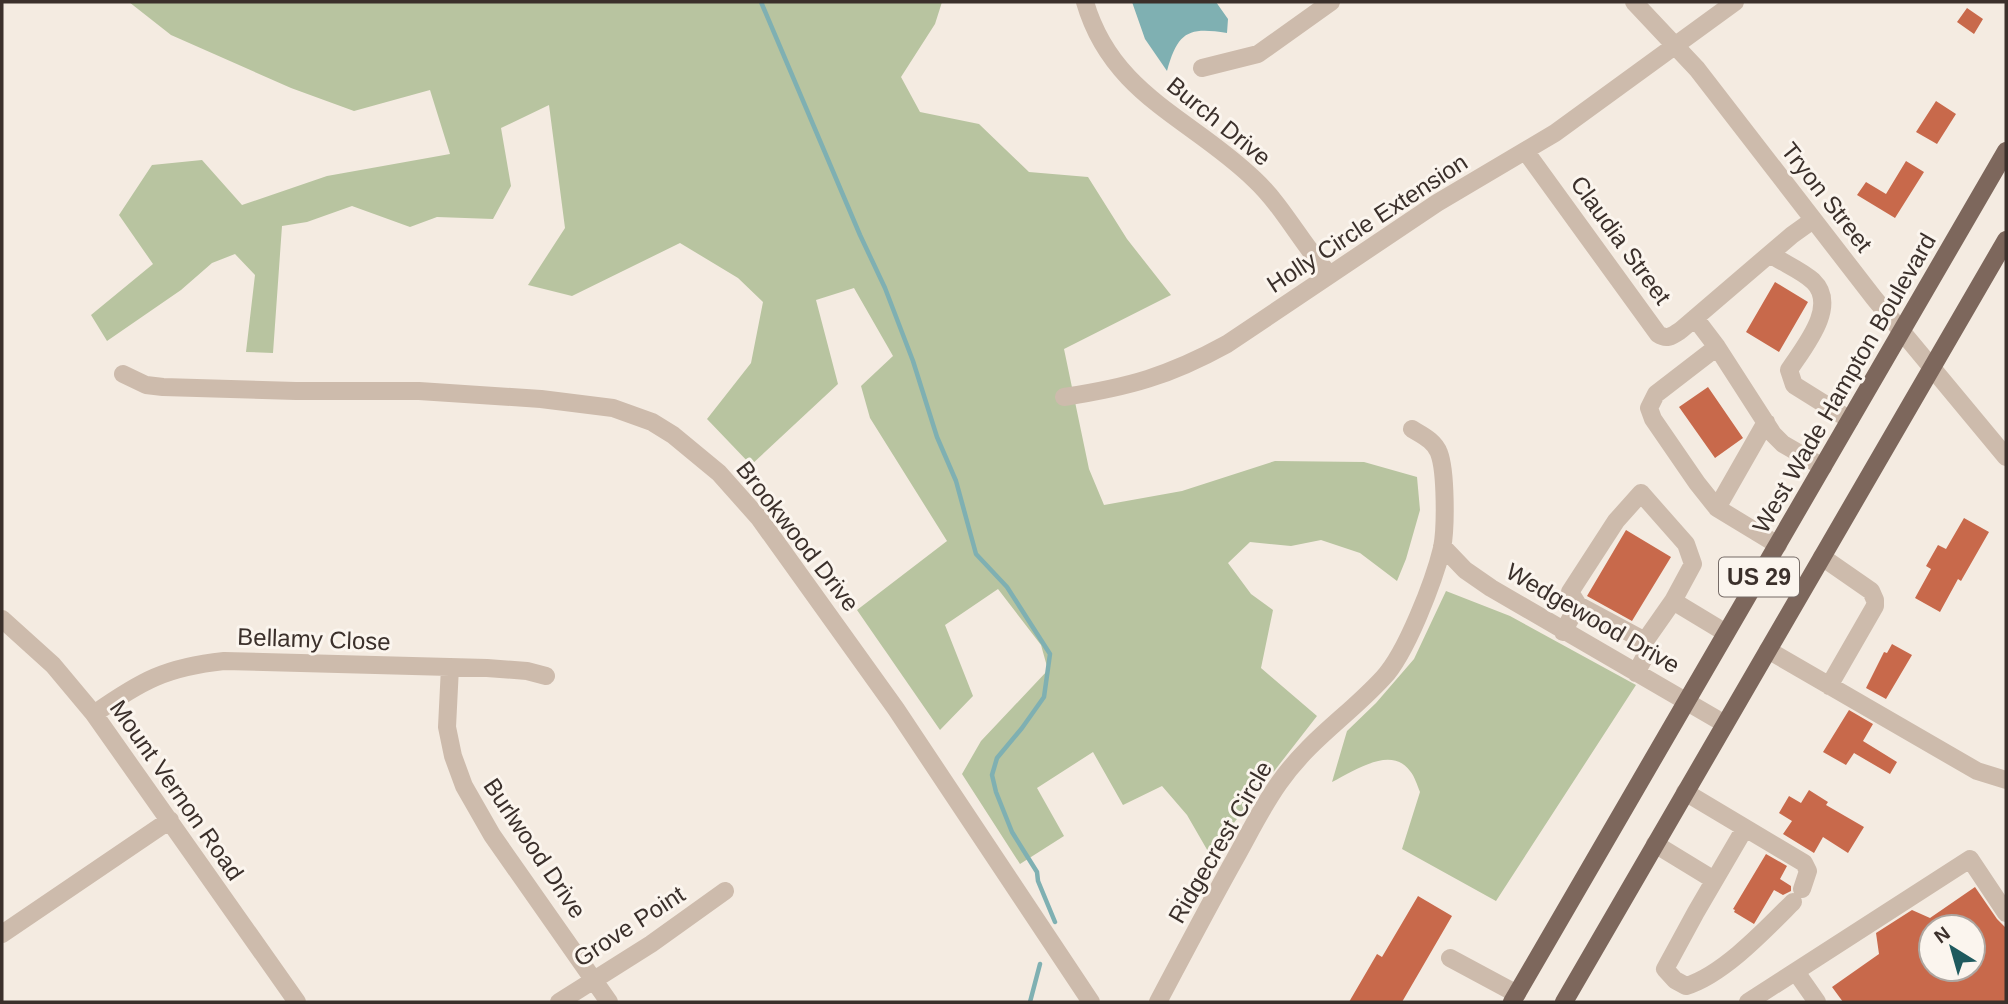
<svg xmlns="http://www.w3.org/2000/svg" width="2008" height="1004" font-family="Arial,sans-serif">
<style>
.green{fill:#b8c4a0}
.water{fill:#7fb0b2}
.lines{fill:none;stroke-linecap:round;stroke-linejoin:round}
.stream{stroke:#7fb0b2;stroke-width:4.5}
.building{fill:#c8694b;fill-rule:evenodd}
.minor{stroke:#cdbbac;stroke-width:18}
.major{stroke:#7d675c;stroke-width:18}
.labels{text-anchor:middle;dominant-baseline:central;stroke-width:6;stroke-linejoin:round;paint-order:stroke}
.shield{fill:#fbf5ee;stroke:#756b66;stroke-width:2}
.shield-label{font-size:23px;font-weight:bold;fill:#3b302b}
.street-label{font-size:24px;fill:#3b302b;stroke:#fbf5ee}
</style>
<rect width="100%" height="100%" fill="#f4ebe1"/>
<path class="green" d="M129,2H942L935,24L901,77L920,112L979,124L1029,172L1088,177L1127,239L1171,295L1064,349L1089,469L1104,505L1182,491L1275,461L1364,462L1417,477L1420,510L1406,559L1397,581L1360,553L1321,540L1291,546L1250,542L1228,563L1251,594L1273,610L1261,668L1317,716L1233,824L1213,860L1187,815L1162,786L1123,805L1093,752L1037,788L1064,836L1020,864L962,774L981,741L1048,670L1041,645L998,589L945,625L973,696L940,730L857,610L947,541L870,418L861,386L893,356L854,288L816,300L838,384L751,465L707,419L751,363L763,302L738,278L680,243L572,296L528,285L565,228L549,105L501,128L511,186L493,219L437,217L410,227L352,206L307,222L282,226L273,353L246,352L255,275L235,254L212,263L181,290L107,341L91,315L153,264L119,215L152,165L202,160L242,205L327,176L450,154L430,90L354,111L291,88L171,35Z
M1446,591L1510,616L1636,685L1496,901L1402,849L1420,792C1417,785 1415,777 1410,771C1391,745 1354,771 1332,782L1347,731L1376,703L1414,659Z"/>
<path class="water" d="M1132,2H1216L1228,19L1227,33C1189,27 1178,31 1167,71L1145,39Z"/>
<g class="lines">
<path class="stream" d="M761,2L860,235L885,288L913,361L937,437L956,481L976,554L1007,587L1050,654L1044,697L1022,728L997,758L992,775L996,792L1012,832L1037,872L1038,881L1055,922
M1030,1002L1040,964"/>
</g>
<path class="building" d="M1967,8L1983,19L1974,34L1957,22Z
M1936,101L1956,114L1937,144L1916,132Z
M1906,161L1924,172L1895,218L1857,195L1866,182L1886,194Z
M1775,282L1808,302L1779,352L1746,332Z
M1708,387L1743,438L1715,458L1679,407Z
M1964,518L1989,532L1961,581L1958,579L1940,612L1915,598L1931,569L1926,566L1938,545L1946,549Z
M1626,530L1671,557L1632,621L1587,596Z
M1892,644L1912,655L1886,699L1866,688L1884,652L1887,653Z
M1849,710L1873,724L1863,741L1897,762L1890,774L1854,753L1846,765L1823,752Z
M1809,790L1828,802L1826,805L1864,827L1848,853L1823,837L1814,853L1783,834L1792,821L1779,813L1789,796L1801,803Z
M1766,854L1787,866L1780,879L1791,886V891L1783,895L1774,890L1754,924L1734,912L1735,910L1733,909Z
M1975,887L1997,919L2006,928V1002H1843L1832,987L1879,954L1876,933L1912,910L1930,918ZM1931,927H1973V969H1931Z
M1418,896L1452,916L1402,1002H1349L1377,954L1382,957Z"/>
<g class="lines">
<path class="minor" d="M1085,2C1112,95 1191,118 1254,179C1284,207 1302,245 1330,275
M1634,2L1697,69L1874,298L2006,457
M1202,68L1258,54L1331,2
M1526,152L1658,334C1667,340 1672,336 1681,330L1792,235L1813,220
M1770,254C1783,263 1801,270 1813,281C1839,306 1804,347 1789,370L1794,385L1850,420
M1695,318L1717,347
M123,374L146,385L163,387L296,391H419L541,399L613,408L652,422L673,435L719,473L759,518L896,709L1091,1002
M1064,397C1129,387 1169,376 1227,344L1437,203L1555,133L1735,2
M1717,508L1766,422
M1778,545L1717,508L1697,483L1653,419L1649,408L1656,394L1717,347L1773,434L1783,444L1823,467
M1442,546L1465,570L1491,588L1725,724
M1822,557L1871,591L1875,600V606L1829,686
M1578,605L1570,592L1616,521L1641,493L1686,544L1693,564L1673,601
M2,619L53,665L94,714L297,1002
M1563,632L1578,605L1645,641L1649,649L1636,673
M1645,641L1673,601L1726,633
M1768,650L1977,771L2006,780
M450,667L447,727L453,756L464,786L492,835L609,1002
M94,714C141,681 166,667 224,661L487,668L527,671L546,676
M1685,792L1804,863L1808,871L1802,889
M1745,828L1696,912L1665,969L1675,980L1686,986C1723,975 1766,929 1793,902
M1655,844L1714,880
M2,934L170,820
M1450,958L1517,994
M1796,972L1817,1002
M559,1002L651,944L725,891
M1158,1002C1184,953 1209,905 1236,857C1250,832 1262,807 1279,783C1310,739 1348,716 1383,678C1406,654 1434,581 1442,548C1446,529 1446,471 1439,453C1435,441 1422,435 1412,429
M1748,1002L1970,859L2006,913"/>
<path class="major" d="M1512,1002L2006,151
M1564,1002L2006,240"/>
</g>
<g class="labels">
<rect class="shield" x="1719" y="557.5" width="80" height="39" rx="5"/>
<g class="shield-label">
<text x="1759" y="577">US 29</text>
</g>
<g class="street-label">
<text transform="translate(1219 121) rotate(39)">Burch Drive</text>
<text transform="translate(1827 197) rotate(52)">Tryon Street</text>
<text transform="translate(1367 223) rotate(-33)">Holly Circle Extension</text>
<text transform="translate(1621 240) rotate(54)">Claudia Street</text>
<text transform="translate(1844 383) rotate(-60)">West Wade Hampton Boulevard</text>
<text transform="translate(798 536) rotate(52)">Brookwood Drive</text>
<text transform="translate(1593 618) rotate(30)">Wedgewood Drive</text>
<text transform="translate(314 639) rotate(2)">Bellamy Close</text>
<text transform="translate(177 790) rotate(55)">Mount Vernon Road</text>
<text transform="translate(1220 842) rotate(-60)">Ridgecrest Circle</text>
<text transform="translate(535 848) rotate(56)">Burlwood Drive</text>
<text transform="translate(629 926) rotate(-33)">Grove Point</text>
</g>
</g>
<rect width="2008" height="1004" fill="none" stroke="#3b302b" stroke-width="7"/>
<g transform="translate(1952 948) rotate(323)"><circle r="33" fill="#fbf5ee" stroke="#aea6a0" stroke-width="2"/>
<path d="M0-5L12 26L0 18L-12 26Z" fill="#1f5a5e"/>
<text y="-10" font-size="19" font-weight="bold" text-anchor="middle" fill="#3b302b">N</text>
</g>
</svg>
